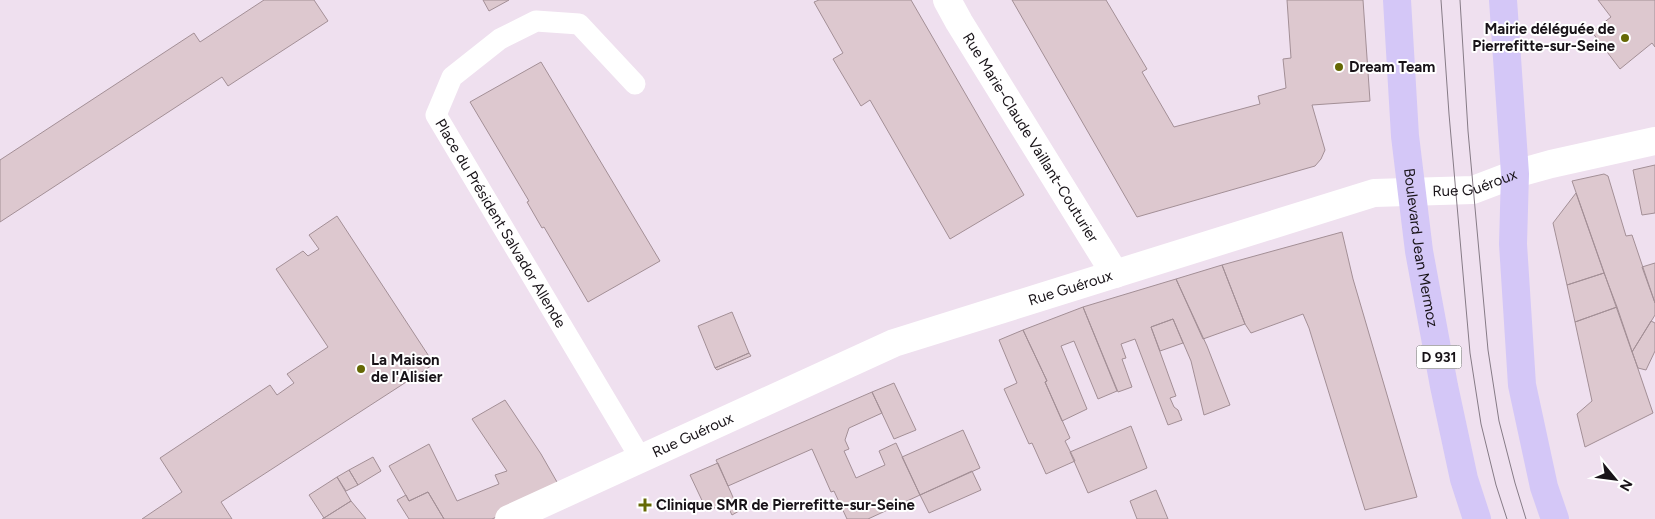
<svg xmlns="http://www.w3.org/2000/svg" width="1655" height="519" font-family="Figtree,sans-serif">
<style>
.building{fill:#ddc8cf;stroke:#a38f96}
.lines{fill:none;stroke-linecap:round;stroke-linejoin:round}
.service{stroke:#fff;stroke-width:21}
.minor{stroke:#fff;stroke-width:28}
.primary{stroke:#d4c7f7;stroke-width:28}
.tram{stroke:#867b86;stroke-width:1}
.poi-dot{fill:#656805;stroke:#fff;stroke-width:2}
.labels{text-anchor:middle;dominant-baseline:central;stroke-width:4;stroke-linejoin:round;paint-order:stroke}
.shield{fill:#fff;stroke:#5d5a5d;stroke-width:1}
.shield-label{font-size:14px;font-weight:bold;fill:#181318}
.poi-label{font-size:15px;font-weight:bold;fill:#181318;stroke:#fff;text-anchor:start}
.street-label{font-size:15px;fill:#181318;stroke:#fff}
</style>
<rect width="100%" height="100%" fill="#efe0ef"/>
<path class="building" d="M264,0H314L328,21L228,86L222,77L0,222V160L194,33L200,42Z
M483,0H509L489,11Z
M819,0H911L1024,195L950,239L870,100L861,106L833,59L843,53L814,2Z
M1012,0H1106L1147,69L1142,72L1174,127L1260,104L1258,96L1286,88L1283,59L1291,58L1287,0H1363L1370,101L1312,105L1325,150L1321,159L1315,166L1137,217Z
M1598,0H1655V47L1652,43L1620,69L1592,32L1611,17Z
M541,62L660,261L588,302L544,227L542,228L527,202L529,201L470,102Z
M1655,165V213L1642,215L1633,170Z
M1604,174L1608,176L1626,236L1632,235L1655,303V315L1632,352L1572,181Z
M1576,193L1604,273L1567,285L1553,223Z
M337,216L434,364L221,502L232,519H142L182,492L160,458L270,385L277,395L294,383L287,374L328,347L276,269L303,251L308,256L319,249L309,235Z
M1342,232L1353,279L1417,497L1365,510L1309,328L1303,314L1251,333L1245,324L1222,265Z
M1655,263V303L1642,267Z
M1222,265L1245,324L1203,339L1176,279Z
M1604,273L1617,307L1575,322L1567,285Z
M1176,279L1207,346L1230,405L1204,415L1191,361L1173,319L1151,327L1176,396L1170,398L1174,407L1178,410L1182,420L1168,425L1135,339L1121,344L1126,358L1122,359L1132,387L1118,392L1083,307Z
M1083,307L1117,391L1098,399L1074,341L1061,346L1087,409L1062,421L1045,382L1047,381L1023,330Z
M1617,307L1653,413L1585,447L1577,414L1592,401L1575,322Z
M732,312L749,353L715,368L698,326Z
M1173,319L1183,343L1160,351L1151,327Z
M1651,321L1655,323V351L1646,370L1638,368L1632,352Z
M1023,330L1047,381L1045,382L1070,438L1065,441L1075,461L1046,474L1032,443L1029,444L1004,389L1017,383L999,340Z
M749,353L751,356L717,370L715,368Z
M894,383L916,430L894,439L872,392Z
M872,392L882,413L849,428L845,440L849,449L844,451L856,478L885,465L879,451L896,443L920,495L868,519H847L834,491L831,492L812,449L728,486L716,460Z
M505,400L541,454L561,489L492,519H444L428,492L409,501L389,466L429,444L457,501L499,484L495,475L507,471L472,419Z
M1131,426L1147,468L1088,493L1070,452Z
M963,430L980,468L920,495L902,457Z
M373,457L381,471L358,485L349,470Z
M718,463L739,511L732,515L726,503L707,511L690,475Z
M349,470L358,485L346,491L337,477Z
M972,471L981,490L929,513L920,495Z
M337,477L351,501L324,518L309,495Z
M1156,490L1168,519H1137L1130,501Z
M428,492L444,519H409L397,500L406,495L409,501Z
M351,501L366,519H322L324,518Z"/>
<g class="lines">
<path class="service" id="s1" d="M635,84L579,24L536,21L500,39L452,77L436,115L641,459"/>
<g class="minor">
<path id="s2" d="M947,0L959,22L1115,274"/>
<path id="s3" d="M509,519L894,343L1374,193L1473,190L1515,174L1551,164L1655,141"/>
</g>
<g class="primary">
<path id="s4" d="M1397,0L1405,136L1419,251L1444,386L1464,479L1477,519"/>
<path d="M1503,0L1515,174L1513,244L1522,385L1544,487L1555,519"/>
</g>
<path class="tram" d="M1441,0L1449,114L1470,353L1481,424L1496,485L1507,519
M1460,0L1468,131L1488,350L1499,421L1515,483L1526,519"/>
</g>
<g class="poi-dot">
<circle cx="1625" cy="38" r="5"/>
<circle cx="1339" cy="67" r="5"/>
<circle cx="361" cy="369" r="5"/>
<path d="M642.5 497.5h5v5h5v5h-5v5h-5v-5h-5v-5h5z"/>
</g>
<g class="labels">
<rect class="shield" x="1416.5" y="345.5" width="45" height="23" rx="4"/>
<g class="shield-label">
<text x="1439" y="357">D 931</text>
</g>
<g class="poi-label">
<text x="1615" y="29" text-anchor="end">Mairie déléguée de<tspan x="1615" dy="17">Pierrefitte-sur-Seine</tspan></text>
<text x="1349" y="67">Dream Team</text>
<text x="371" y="360">La Maison<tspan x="371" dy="17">de l'Alisier</tspan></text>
<text x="656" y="505">Clinique SMR de Pierrefitte-sur-Seine</text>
</g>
<g class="street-label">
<text stroke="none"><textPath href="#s2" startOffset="161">Rue Marie-Claude Vaillant-Couturier</textPath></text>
<text stroke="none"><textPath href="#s3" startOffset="1028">Rue Guéroux</textPath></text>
<text stroke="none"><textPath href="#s1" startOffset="394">Place du Président Salvador Allende</textPath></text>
<text stroke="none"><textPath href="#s4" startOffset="249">Boulevard Jean Mermoz</textPath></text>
<text stroke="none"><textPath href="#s3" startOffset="608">Rue Guéroux</textPath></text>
<text stroke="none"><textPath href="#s3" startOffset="202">Rue Guéroux</textPath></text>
</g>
</g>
<g transform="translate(1615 479) rotate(119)" stroke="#ffffff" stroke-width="4" paint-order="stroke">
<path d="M0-4L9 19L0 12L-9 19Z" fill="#181318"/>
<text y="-8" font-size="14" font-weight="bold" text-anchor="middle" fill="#181318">N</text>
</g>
</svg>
